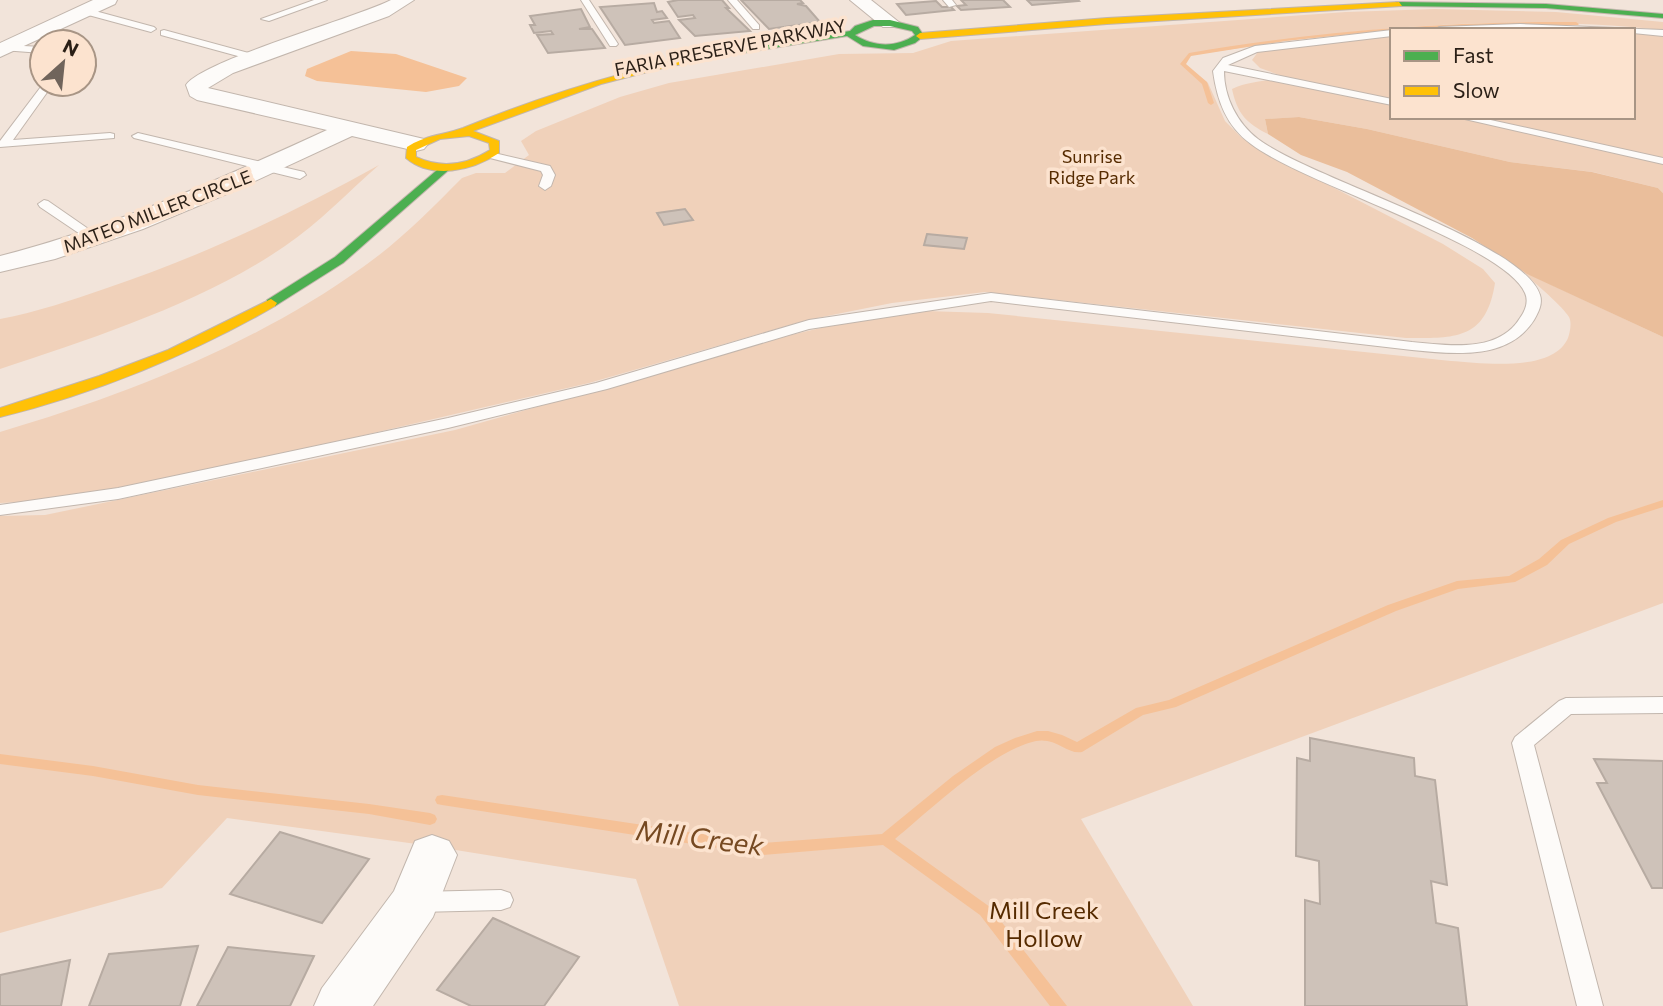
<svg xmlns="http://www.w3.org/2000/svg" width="1663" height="1006" font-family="Commissioner,sans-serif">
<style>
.green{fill:#f0d1ba}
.forest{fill:#eabe9b}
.water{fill:#f5c197}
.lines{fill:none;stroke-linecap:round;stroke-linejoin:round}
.stream{fill:#f5c197;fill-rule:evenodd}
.building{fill:#cec2b9;stroke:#b7aba2;stroke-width:2}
.lane-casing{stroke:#c2b6ad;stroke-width:2}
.street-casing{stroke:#c2b6ad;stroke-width:2}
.fast-casing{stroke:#c2b6ad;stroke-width:2}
.slow-casing{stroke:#c2b6ad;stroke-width:2}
.lane{fill:#fdfbf9;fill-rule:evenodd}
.street{fill:#fdfbf9;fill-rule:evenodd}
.fast{fill:#4caf50;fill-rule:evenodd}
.slow{fill:#ffc107;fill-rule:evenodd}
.labels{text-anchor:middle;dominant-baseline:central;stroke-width:7;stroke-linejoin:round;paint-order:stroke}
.far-street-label{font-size:18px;fill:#2a1f16;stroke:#fce3cf}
.far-park-label{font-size:18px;fill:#562b00;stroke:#fce3cf}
.near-park-label{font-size:24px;fill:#562b00;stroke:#fce3cf}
.near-water-label{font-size:28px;font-style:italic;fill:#764921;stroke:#fce3cf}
</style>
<rect width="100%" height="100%" fill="#f2e4da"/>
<path class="green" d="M1435,9L1556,12L1663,22V30C1561,19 1454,21 1352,32C1301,38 1250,47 1198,54L1187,56L1184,60L1187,67L1208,83L1225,121L1242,138L1278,159L1443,244L1483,269L1495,283C1486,341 1454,338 1406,338L985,292L892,303L807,320L589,383L300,450L57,500L0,503V432C126,395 256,344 363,267C400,241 431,209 462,178L476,173H505L529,155L521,141L536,131L620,97L669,83L839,54L913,53L951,41L1346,12Z
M1633,32L1663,34V193L1658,188L1593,172L1510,162L1367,129L1299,117L1265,119L1268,134C1246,123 1237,113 1232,89C1249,80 1265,83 1282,76L1260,68L1252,60L1258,52L1392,35V117H1633Z
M379,165C348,192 319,223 285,246C204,302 94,338 0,369V319C37,312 72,300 107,288C202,256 291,214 379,165Z
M1522,271L1663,337V603L1081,819L1193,1006H679L636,879L431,846L227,818L162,888L0,933V516L45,515L455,430L795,334L872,316L926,311L988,313L1451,361C1482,363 1553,373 1568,338C1570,332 1572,323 1569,317C1562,305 1533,282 1522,271Z"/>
<path class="forest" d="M1299,117L1367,129L1510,162L1592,172L1658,188L1663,193V337L1527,274L1472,238L1347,172L1301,155L1268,134L1265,119Z"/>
<path class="water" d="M351,51L396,54L467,78L459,86L426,92L317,81L305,76L307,69Z"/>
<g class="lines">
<path class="stream" d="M1576,22L1579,24L1578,25L1479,26L1392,30L1285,41L1191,56L1186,64L1207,82L1214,103L1211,105L1208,103L1202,84L1180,64L1189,53C1318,31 1446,21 1576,22Z
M1663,500V507L1616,522L1569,544L1547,565L1515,582L1458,589L1396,611L1176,707L1143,715L1082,752C1068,755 1056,737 1036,741C993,750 930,810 895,839L990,907L1067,1006H1050L980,915L883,845L763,855L442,805L437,804L435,800L437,796L442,795L763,843L882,834L953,776L995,747L1015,738L1037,731H1048L1062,735L1077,742L1136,708L1169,700L1388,605L1457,581L1509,576L1539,559L1561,540L1608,518Z
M0,754L93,766L198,785L369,804L430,813L435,815L437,819L435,823L430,825L369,814L198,795L93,776L0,764Z"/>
</g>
<path class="building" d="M678,0H722L729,8H726L750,31L695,36L679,20L695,18L693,15L678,17L668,2Z
M741,0H800L803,3L797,4L806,6L820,22L769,29Z
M961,0H1003L1010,7L961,10L957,6L966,5Z
M1027,0H1078L1079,1L1032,5Z
M936,1L942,7H951L954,10L906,15L897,4Z
M654,3L657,12L662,11L667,18L652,20L654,23L669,21L680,38L625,45L600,7Z
M581,9L590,27L579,29H592L605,48L548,53L537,35L553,34L551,31L534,33L530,25H535L530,16Z
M685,209L693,220L664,225L657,213Z
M927,234L967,238L964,249L924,245Z
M1310,738L1414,758L1415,776L1435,780L1447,885L1431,881L1436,923L1458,928L1467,1006H1305V900L1320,904L1319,861L1296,856L1297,758L1310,761Z
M1594,759L1663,761V888H1652L1631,848L1597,783H1607Z
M280,832L369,859L322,923L230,894Z
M493,918L579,957L544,1006H471L437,990Z
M198,946L180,1006H89L109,954Z
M228,947L314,956L290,1006H197Z
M70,960L61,1006H0V975Z"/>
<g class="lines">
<defs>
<path id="lane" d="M314,0H327L269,21L261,19Z
M581,0H589L618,44L616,46H610Z
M728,0H737L759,25V29H753Z
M943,0H952L956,5L949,7Z
M84,8L154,27L156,29L151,32L81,13V9Z
M1520,24L1663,30V36L1633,33V30H1434L1439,27Z
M164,30L260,56L261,58L256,61L161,35V31Z
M1392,30V36L1257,52L1228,65L1392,99V105L1224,71C1224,97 1237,123 1258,139C1311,179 1523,241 1540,295C1543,304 1538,313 1534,320C1508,361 1454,354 1412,350L991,301L809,329L607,389L448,428L118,499L0,515V505L118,488L448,418L596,383L809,320L991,293L1412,342C1447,345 1498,354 1520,318C1525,311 1529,302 1525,293C1504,244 1303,184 1251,144C1226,126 1217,100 1213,71L1223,58L1255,46Z
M5,45L42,47V53L2,50V46Z
M43,84H53L13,140L110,133L114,134V138L0,147V141Z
M1456,117H1477L1663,158V164Z
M138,133L304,172L306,175L300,179L134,138L132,136Z
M490,152L550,166L555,175L551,186L545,190L539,186L543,175L541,171L486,157V153Z
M44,200L48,201L100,237L99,240H89L40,207L38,204Z
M1663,697V713L1571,714L1534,745L1603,1006H1577L1512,743L1515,737L1559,701L1566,698Z
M501,890L510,893L513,900L510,907L501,910L418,912L409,909L406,902L409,895L418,892Z"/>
<path id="street" d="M93,0H117L115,4L0,57V43Z
M391,0H414L389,16L233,73L208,88L424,139L428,144L424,149L416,151L352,136L229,193L143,229L55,259L0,272V256C114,227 220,179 327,130L197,100L190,96L186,85C203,60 353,19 391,0Z
M850,0H871L900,23L897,27H883Z
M432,835L449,841L457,855L433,917L373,1006H314L322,988L394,891L415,841Z"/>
<path id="fast" d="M1396,2L1546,4L1663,14V18L1546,8L1399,6Z
M873,20H890L918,27L924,36L915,43L894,50L863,46L847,36L742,53L738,50L850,31L855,26ZM874,26H890L912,31L915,35C896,48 874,47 855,35Z
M443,165L452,167L343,263L275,306H267V300L335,257Z"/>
<path id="slow" d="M1399,2L1402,6L1107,24L920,39L916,36L920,33L1107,18Z
M742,47L746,50L745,52L667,67L601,84L473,131L499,141V153C472,171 432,180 406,158L407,147C425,135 444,135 463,128C554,91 645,64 742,47ZM469,136L489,143L490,150C466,165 442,169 416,157V150L440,139Z
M271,299L277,303L275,306C192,354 94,394 0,417V408L99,376L168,350Z"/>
</defs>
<use href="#lane" class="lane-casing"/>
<use href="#street" class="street-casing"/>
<use href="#fast" class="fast-casing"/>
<use href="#slow" class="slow-casing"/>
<use href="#lane" class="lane"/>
<use href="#street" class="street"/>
<use href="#fast" class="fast"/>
<use href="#slow" class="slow"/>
</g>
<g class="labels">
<g class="far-street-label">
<text transform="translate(730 47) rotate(-11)">FARIA PRESERVE PARKWAY</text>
<text transform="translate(157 211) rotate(-21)">MATEO MILLER CIRCLE</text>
</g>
<g class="far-park-label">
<text x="1092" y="156">Sunrise<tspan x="1092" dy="21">Ridge Park</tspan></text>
</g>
<g class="near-park-label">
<text x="1044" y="909">Mill Creek<tspan x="1044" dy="28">Hollow</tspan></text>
</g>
<g class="near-water-label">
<text transform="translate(700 837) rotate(7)">Mill Creek</text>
</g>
</g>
<rect x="1390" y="28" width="245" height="91" fill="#fce3cf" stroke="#a89585" stroke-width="2"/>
<rect x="1404" y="51" width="35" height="10" fill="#4caf50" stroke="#a89585" stroke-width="2"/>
<text x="1453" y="63" font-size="21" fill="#2a1f16">Fast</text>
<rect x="1404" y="86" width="35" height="10" fill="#ffc107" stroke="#a89585" stroke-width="2"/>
<text x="1453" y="98" font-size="21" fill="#2a1f16">Slow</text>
<g transform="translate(63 63) rotate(27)"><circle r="33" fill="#fce3cf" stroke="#a89585" stroke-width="2"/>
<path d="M0-5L12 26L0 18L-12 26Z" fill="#70645b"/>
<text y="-10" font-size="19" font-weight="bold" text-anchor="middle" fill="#2a1f16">N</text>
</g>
</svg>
